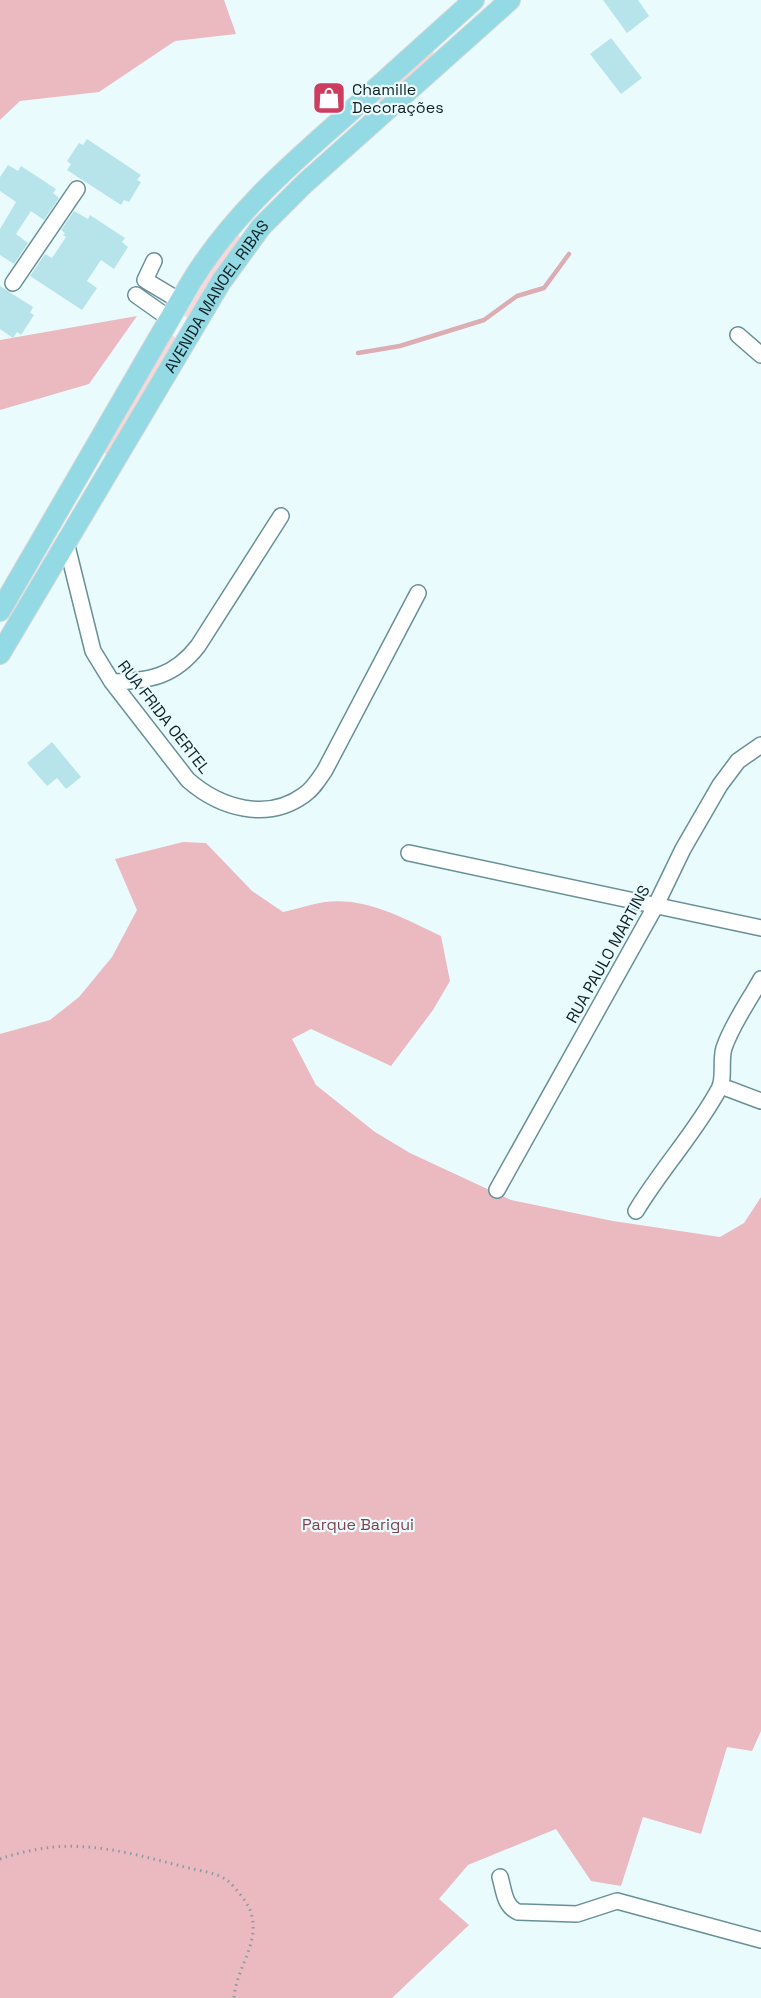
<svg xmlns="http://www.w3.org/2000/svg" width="761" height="1998" font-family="'Space Grotesk',sans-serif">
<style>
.green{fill:#f8d8db}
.forest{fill:#eabac0}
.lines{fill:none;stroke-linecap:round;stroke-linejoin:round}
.stream{stroke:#dcadb3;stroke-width:4.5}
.building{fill:#b7e3ea}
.minor-casing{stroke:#679097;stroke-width:18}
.major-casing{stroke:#d4d7d7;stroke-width:22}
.path{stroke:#8b9c9f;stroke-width:3;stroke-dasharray:1.5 4.5;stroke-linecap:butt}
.minor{stroke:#fff;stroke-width:15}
.major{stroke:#93dae4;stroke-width:20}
.labels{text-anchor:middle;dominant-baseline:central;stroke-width:4.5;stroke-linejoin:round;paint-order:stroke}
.poi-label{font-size:16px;fill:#0f2023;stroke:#eafbfe;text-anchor:start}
.street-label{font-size:16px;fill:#0f2023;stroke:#eafbfe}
.park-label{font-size:16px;fill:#80424c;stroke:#eafbfe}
</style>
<rect width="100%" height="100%" fill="#eafbfe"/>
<path class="green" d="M432,51L436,55L382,104L378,101Z
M238,234L241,239L220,267L188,318L184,316L213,266Z
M172,335L176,338L108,455L103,452Z"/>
<path class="forest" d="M0,0H224L236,34L175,41L99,92L20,101L0,120Z
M137,316L89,384L0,410V340Z
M183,842L206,843L252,891L283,912C297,909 311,904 325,902C368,897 404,919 441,936L450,981L433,1010L391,1066L311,1029L292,1039L316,1085L375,1132L410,1153L511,1200L613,1221L720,1237L744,1223L761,1197V1731L752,1751L727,1747L701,1834L643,1817L621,1886L591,1881L556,1829L468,1865L439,1899L469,1925L392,1998H0V1034L50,1020L79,997L112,957L137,910L115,859Z"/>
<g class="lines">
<path class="stream" d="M358,353L400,346L484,320L517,296L544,288L569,254"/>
</g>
<path class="building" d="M603,0H638L649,16L627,33Z
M611,38L642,78L621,94L590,54Z
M87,139L141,175L137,180L141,182L129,202L124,200L121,205L67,170L71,164L67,161L79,143L83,145Z
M8,165L18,171L21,166L56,189L53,193L59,198L44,220L31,211L16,234L28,243L14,264L0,255V229L16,202L0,191V177Z
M74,211L88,219L90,215L125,238L122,242L128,247L114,269L101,260L87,281L97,288L82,310L30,276L45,254L52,258L66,237L63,235L65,233L61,230Z
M0,286L33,307L30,313L34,315L21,335L17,332L13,338L0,329Z
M52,742L81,777L66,789L57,778L47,786L27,763Z"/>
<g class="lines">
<defs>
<path id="minor" d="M154,261L145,280L180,301
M13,283L77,189
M136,295L170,319
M738,335L761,355
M66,542L93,651L112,682L188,780C220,808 267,822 304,795C313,789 319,779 325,770L418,593
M112,682C149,681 174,677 198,646L281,516
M409,853L761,928
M721,1086L761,1101
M497,1190L655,907L683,849L720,785L738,761L761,745
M636,1211C661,1169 696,1132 719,1089C725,1078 720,1061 724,1048C732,1024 749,1001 761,979
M500,1877C504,1890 504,1906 518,1912L577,1914L617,1901L761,1940"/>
<g id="major">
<path d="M0,611L191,282C230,218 286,168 342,119C386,79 430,40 474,0"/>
<path id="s1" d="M0,654L221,282L261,227L304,184L510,0"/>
</g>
</defs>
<use href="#minor" class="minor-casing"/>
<use href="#major" class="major-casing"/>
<path class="path" d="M0,1859C17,1853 36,1849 54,1847C100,1843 145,1857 189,1868C201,1871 218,1873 228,1881C235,1887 247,1902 250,1910C262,1942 236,1967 234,1998"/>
<use href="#minor" class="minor"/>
<use href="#major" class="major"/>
</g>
<defs>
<symbol id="shop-square" viewBox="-11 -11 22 22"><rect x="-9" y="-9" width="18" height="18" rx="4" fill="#cc3d60" stroke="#eafbfe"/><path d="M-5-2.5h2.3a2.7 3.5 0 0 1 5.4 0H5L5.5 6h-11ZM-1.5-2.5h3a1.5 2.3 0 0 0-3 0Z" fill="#fff"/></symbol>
</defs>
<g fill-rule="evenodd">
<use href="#shop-square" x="310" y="79" width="38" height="38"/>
</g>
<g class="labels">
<g class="poi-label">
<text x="352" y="89">Chamille<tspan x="352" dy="18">Decorações</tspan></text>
</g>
<g class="street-label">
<text stroke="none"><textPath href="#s1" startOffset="418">AVENIDA MANOEL RIBAS</textPath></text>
<text transform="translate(164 717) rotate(52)">RUA FRIDA OERTEL</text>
<text transform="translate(608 954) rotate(-61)">RUA PAULO MARTINS</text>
</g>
<g class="park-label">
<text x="358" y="1524">Parque Barigui</text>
</g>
</g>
</svg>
